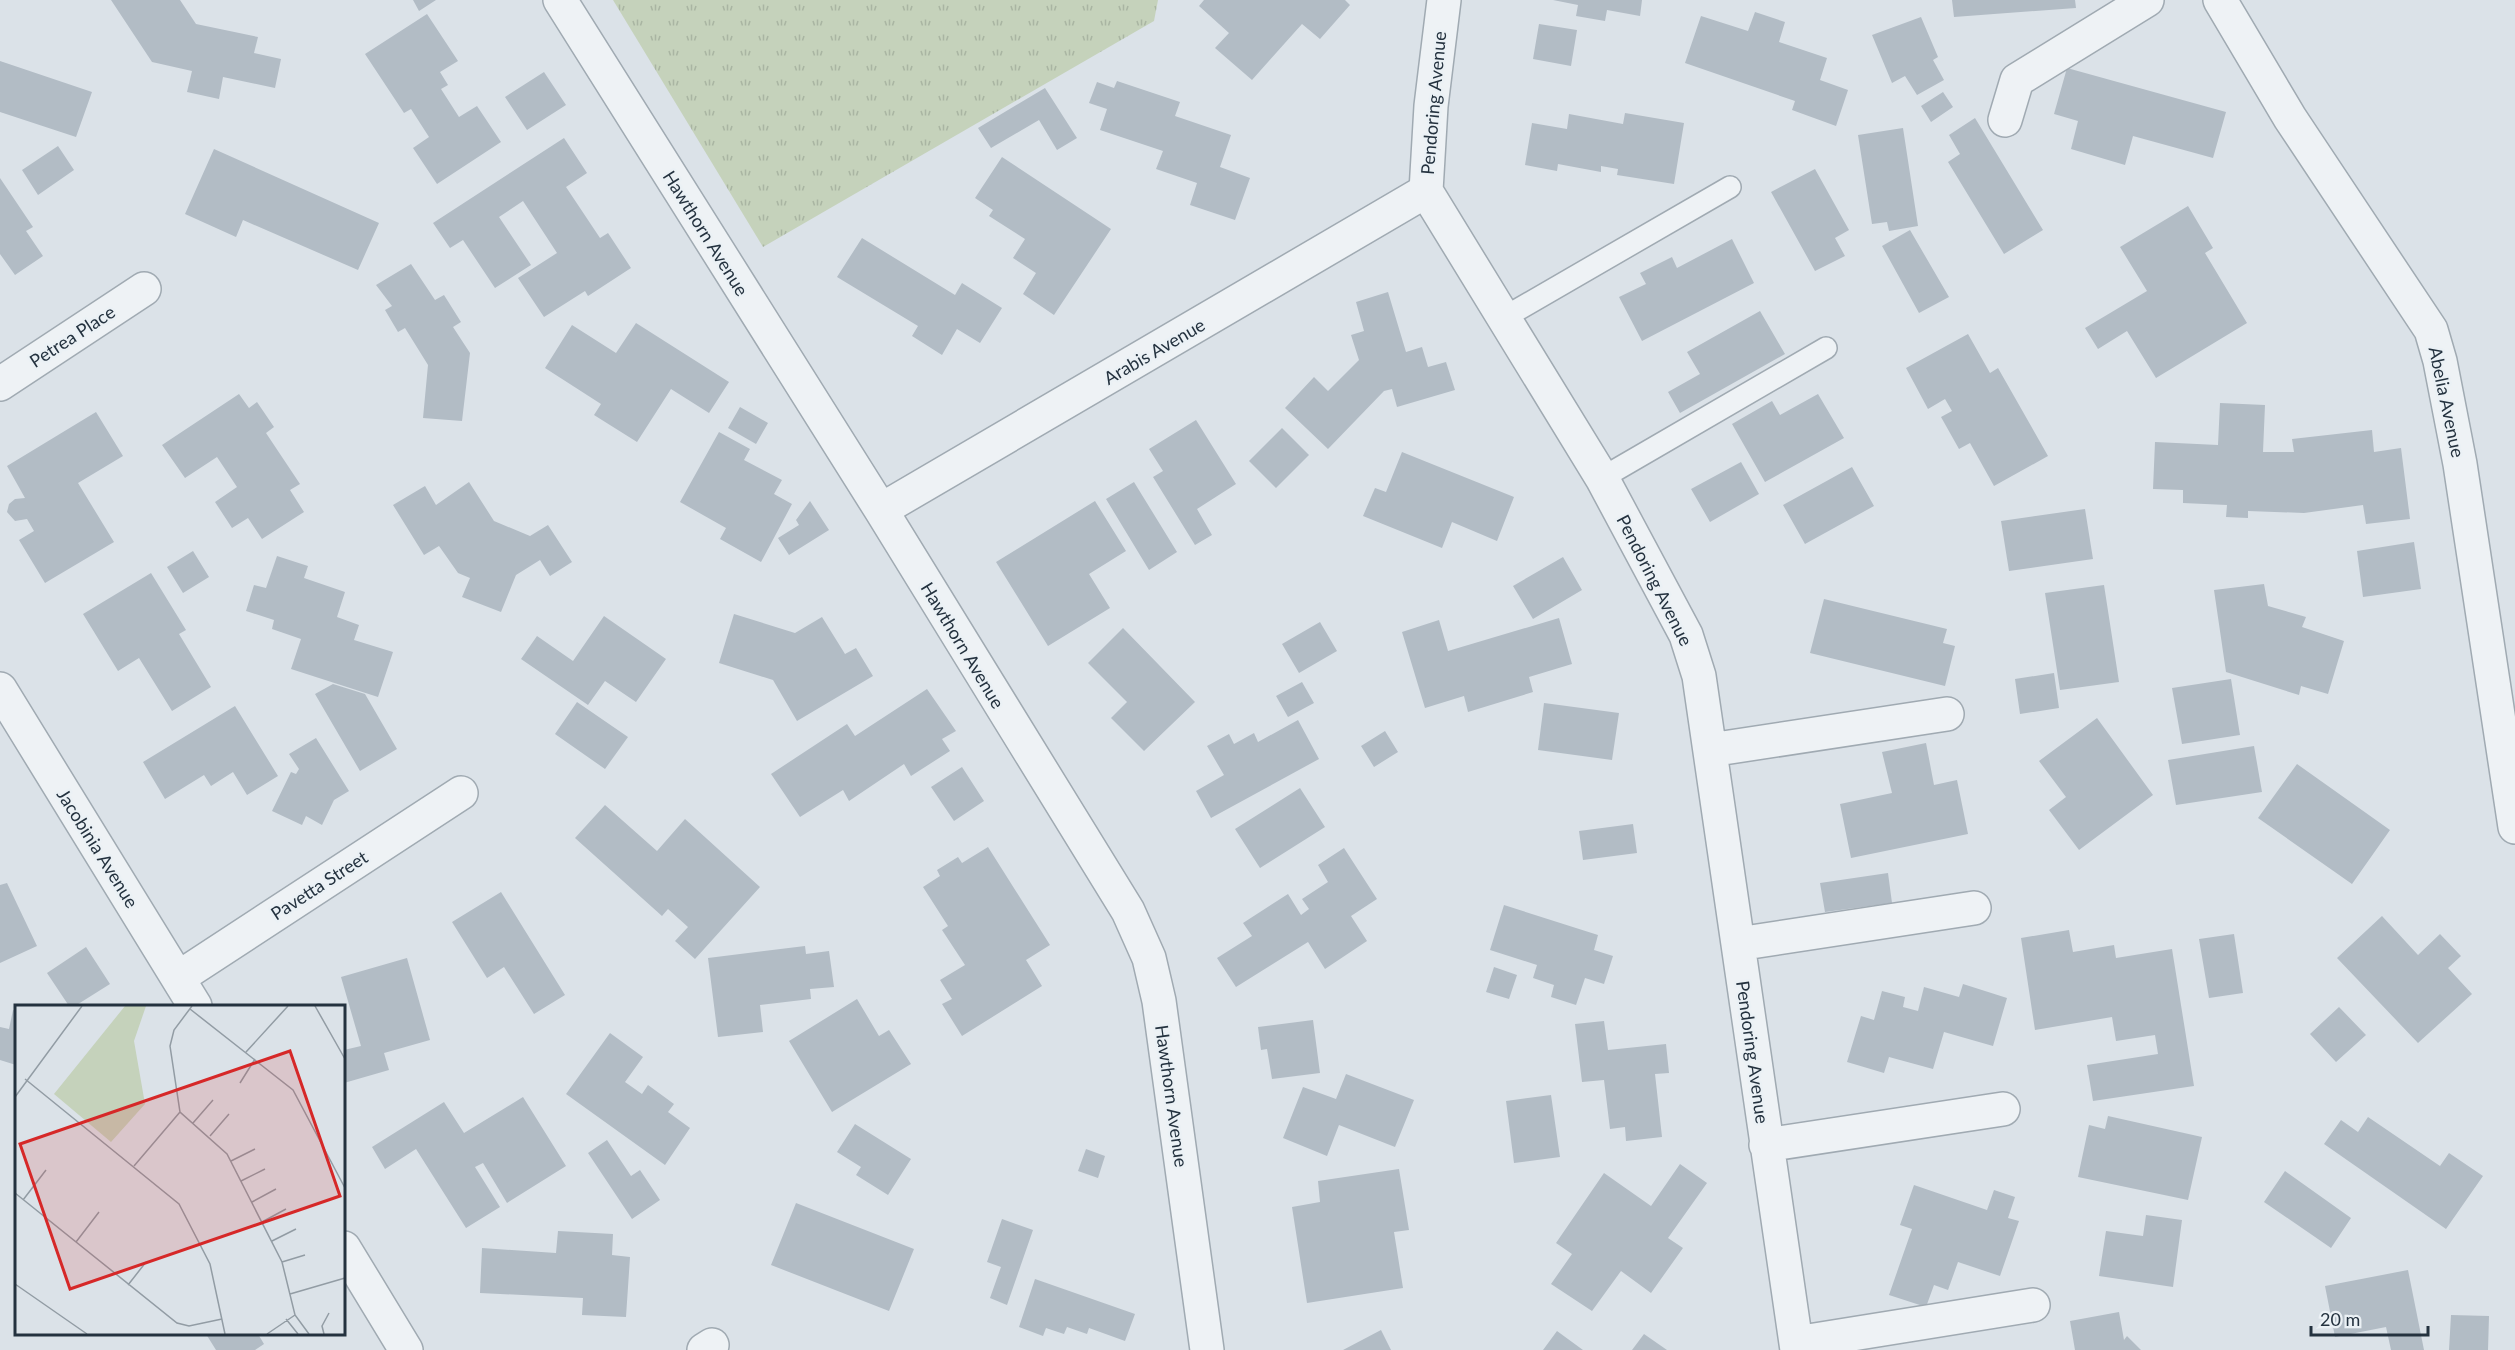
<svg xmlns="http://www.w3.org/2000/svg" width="2515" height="1350" font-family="Lato,sans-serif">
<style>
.grass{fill:url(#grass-tufts)}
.building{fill:#b2bcc5}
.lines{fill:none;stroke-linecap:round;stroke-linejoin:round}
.service-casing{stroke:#a0aab2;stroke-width:24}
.minor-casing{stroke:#a0aab2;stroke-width:36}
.service{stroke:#eef2f5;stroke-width:21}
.minor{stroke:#eef2f5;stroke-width:33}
.labels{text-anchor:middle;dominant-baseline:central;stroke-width:5;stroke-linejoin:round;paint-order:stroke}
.street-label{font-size:18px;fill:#24323f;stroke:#ebf1f5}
.inset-road{fill:none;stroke:#929ca4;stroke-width:1.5}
.view{fill:#d62828;fill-opacity:0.15;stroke:#d62828;stroke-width:3}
.inset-edge{fill:none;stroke:#24323f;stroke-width:3}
</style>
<defs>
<pattern id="grass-tufts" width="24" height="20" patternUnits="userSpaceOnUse" patternTransform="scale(1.5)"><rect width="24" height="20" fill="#c5d2bb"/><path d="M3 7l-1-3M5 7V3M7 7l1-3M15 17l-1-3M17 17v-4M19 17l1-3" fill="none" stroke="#a9b5a2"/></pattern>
</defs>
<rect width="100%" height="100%" fill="#dbe2e8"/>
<path class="grass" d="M613,0H1158L1154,21L763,247Z"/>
<path class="building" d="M111,0H180L196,24L258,37L254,53L281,59L275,88L223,77L219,99L187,92L192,71L152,62Z
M413,0H436L419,11Z
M1204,0H1345L1350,5L1320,39L1302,24L1252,80L1215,48L1229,33L1199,6Z
M1553,0H1642L1640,16L1607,10L1605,21L1576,16L1578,5Z
M1952,0H2075L2076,8L1954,17Z
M1755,12L1785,22L1779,42L1827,58L1820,80L1848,90L1836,126L1792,110L1795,101L1685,63L1701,16L1748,31Z
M427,14L458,61L440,72L448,85L441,89L459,117L477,106L501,142L437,184L413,148L429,137L411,109L404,113L365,54Z
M1921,17L1938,57L1933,60L1944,80L1917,95L1905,76L1892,83L1872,35Z
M1539,24L1577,30L1571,66L1533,59Z
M0,61L92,92L76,137L0,112Z
M2067,68L2226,112L2213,158L2133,136L2125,165L2071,149L2078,121L2054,114Z
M544,72L566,105L527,130L505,97Z
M1117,81L1180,102L1175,116L1231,135L1220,167L1250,178L1235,220L1190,205L1197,183L1156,169L1163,151L1100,130L1107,109L1089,103L1097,82L1114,88Z
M1045,88L1077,138L1057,150L1039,120L991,148L978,128Z
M1943,92L1953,107L1931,122L1921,106Z
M1625,113L1684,123L1674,184L1617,175L1618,169L1601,166V172L1558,164L1557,171L1525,165L1532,123L1567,129L1569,114L1623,124Z
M1975,118L2043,230L2004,254L1948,162L1960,154L1949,135Z
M1903,128L1918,226L1889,231L1887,222L1872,224L1858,135Z
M564,138L587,173L566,187L600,238L608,233L631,268L588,296L585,291L544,317L518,278L557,253L523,201L499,217L531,265L495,288L463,240L450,248L433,223Z
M58,146L74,170L38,195L22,170Z
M214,149L379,223L358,270L243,220L236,237L185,214Z
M1002,157L1111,229L1054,315L1023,294L1036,273L1013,258L1025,239L989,216L993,210L975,198Z
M1815,169L1849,230L1835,238L1845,256L1815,271L1771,192Z
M0,178L33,227L26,231L43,256L15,275L0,254Z
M2188,206L2213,248L2205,253L2247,323L2156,378L2127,331L2098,349L2085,328L2147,291L2120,247Z
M1910,230L1949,297L1919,313L1882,246Z
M862,238L955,295L962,283L1002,308L980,343L957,329L942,355L912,336L918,326L837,277Z
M1732,239L1754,283L1642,341L1619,297L1646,284L1640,273L1672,257L1677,268Z
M411,264L435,300L444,295L461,322L453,327L470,353L462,421L423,418L428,365L405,328L398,332L385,310L392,306L376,285Z
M1388,292L1406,352L1422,347L1428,367L1446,362L1455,390L1397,407L1392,389L1384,391L1328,449L1285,408L1314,377L1328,391L1359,360L1351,335L1364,331L1356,302Z
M1760,311L1785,354L1680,413L1668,392L1700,374L1687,352Z
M636,323L729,382L709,413L671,389L637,442L594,415L601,404L545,368L572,325L616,353Z
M1968,334L1990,373L1998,368L2048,456L1994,486L1970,443L1959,449L1941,417L1952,411L1945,399L1928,409L1906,368Z
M239,394L249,408L257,402L274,427L266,433L300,484L290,490L304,512L262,539L248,518L232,528L215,502L237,487L217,457L185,478L162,445Z
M1818,394L1844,438L1765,482L1732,424L1772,401L1780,415Z
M2220,403L2265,405L2263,452H2294L2292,439L2372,430L2374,452L2401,448L2410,519L2366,524L2363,505L2304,513L2248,511V518L2226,517L2227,505L2183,503V490L2153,489L2155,442L2218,445Z
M740,407L768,423L756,444L728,428Z
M96,412L123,456L78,483L114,542L45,583L19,540L34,531L27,519L15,521L7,512L9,504L15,499L25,498L7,466Z
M1196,420L1236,484L1197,509L1212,535L1195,545L1153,477L1163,471L1149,449Z
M1282,428L1309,455L1276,488L1249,461Z
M719,432L750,449L744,460L782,480L774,494L792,504L761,562L720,539L726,528L680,502Z
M1402,452L1514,497L1497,541L1452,522L1442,548L1363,516L1375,488L1386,492Z
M1741,462L1759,494L1710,522L1691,489Z
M1852,467L1874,506L1805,544L1783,505Z
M469,482L494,521L530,536L548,525L572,562L550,576L540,560L516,575L501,612L462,597L470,578L458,573L439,546L424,555L393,505L425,486L436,505Z
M1134,482L1177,552L1149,570L1106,499Z
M810,501L829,530L789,555L778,538L799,525L796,520Z
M1095,501L1126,551L1089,574L1110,608L1048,646L996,562Z
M2085,509L2093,559L2009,571L2001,521Z
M2414,542L2421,589L2363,597L2357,551Z
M193,551L209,577L183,593L167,567Z
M277,556L308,566L304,578L345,592L337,617L359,625L354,640L393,652L378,697L291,669L301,639L272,629L274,620L246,611L254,585L266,588Z
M1563,557L1582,590L1533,619L1513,586Z
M151,573L186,630L179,634L211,687L172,711L139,658L118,671L83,614Z
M2264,584L2268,606L2306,617L2302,627L2344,641L2328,694L2301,686L2299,695L2226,672L2214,590Z
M2104,585L2119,682L2060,690L2045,593Z
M1824,599L1947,629L1943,643L1955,646L1945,686L1810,653Z
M734,614L795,633L822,617L845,654L856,648L873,676L797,721L773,680L719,663Z
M604,616L666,659L636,702L605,681L588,705L521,659L537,636L573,661Z
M1559,618L1572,664L1529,677L1533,692L1468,712L1464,696L1425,708L1402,632L1439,620L1448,651Z
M1320,622L1337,651L1299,673L1282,644Z
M1123,628L1195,702L1144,751L1111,718L1127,702L1088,663Z
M2054,673L2059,708L2020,714L2015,679Z
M2231,679L2240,735L2182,744L2172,688Z
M1302,682L1314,703L1288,717L1276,696Z
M333,684L365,694L397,749L360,771L315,694Z
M927,689L956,731L942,739L950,751L911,776L904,764L849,801L843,790L800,817L771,774L847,724L855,736Z
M577,702L628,737L605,769L555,734Z
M1544,703L1619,713L1612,760L1538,750Z
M235,706L278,776L247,795L233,772L211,786L204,775L165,799L143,762Z
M2097,718L2153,795L2079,850L2049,810L2066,797L2039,761Z
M1298,720L1319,759L1211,818L1196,791L1224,775L1207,746L1229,734L1234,744L1254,733L1258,742Z
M1385,731L1398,752L1374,767L1361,746Z
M316,738L349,791L334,800L322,825L306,816L302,825L272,811L291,772L296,774L299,769L289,754Z
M1926,743L1934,785L1957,780L1968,834L1851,858L1840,804L1892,793L1882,752Z
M2254,746L2262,792L2176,805L2168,760Z
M2297,764L2390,830L2352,884L2258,818Z
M962,767L984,801L954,821L931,787Z
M1300,788L1325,827L1260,868L1235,829Z
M605,805L657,851L685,819L760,887L695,959L675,941L688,927L668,909L662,916L575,838Z
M1633,824L1637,853L1583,860L1579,831Z
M988,847L1050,945L1026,960L1042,986L962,1036L942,1004L952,999L940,980L965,965L942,930L948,926L923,887L940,876L937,870L958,857L962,863Z
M1344,848L1377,899L1351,916L1367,941L1325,969L1308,942L1236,987L1217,958L1252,936L1243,923L1288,894L1301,915L1309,909L1302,899L1328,882L1318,865Z
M1888,873L1892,903L1825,912L1820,883Z
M7,883L37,946L0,963V885Z
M501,892L565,995L534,1014L504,967L487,978L452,922Z
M1504,905L1598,935L1594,950L1613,956L1604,984L1585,978L1576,1005L1551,997L1554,985L1533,978L1537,965L1490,950Z
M2382,916L2418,955L2440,934L2461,956L2448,968L2472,994L2418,1043L2337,958Z
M2069,930L2073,952L2114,945L2116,958L2172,949L2194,1086L2093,1101L2087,1065L2158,1054L2155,1035L2116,1041L2112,1017L2035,1030L2021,938Z
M2234,934L2243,993L2209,998L2199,939Z
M805,946L806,954L829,951L834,987L810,989L811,999L760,1005L763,1032L718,1037L708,958Z
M86,947L110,984L75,1006H69L47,973Z
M407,958L430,1040L384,1053L389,1070L344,1083V1050L361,1046L341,977Z
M1494,967L1517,975L1509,999L1486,992Z
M1963,984L2007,998L1993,1046L1944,1032L1933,1069L1889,1057L1884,1073L1847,1062L1861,1016L1874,1020L1882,991L1905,997L1903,1007L1918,1011L1924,987L1959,997Z
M857,999L879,1036L889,1030L911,1064L832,1112L789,1041Z
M2339,1007L2366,1035L2336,1062L2310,1034Z
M13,1010L16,1011V1065L0,1060V1027L9,1029Z
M1313,1020L1320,1073L1272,1079L1267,1049L1261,1050L1258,1027Z
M1604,1021L1608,1050L1666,1044L1669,1073L1655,1074L1662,1137L1626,1141L1625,1127L1610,1129L1604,1080L1582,1082L1575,1024Z
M610,1033L643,1057L625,1082L642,1094L648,1085L674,1104L668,1112L690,1128L665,1165L566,1094Z
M1346,1074L1414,1100L1395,1147L1339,1125L1327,1156L1283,1138L1303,1087L1336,1099Z
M1551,1095L1560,1157L1514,1163L1506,1101Z
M523,1097L566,1166L507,1203L483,1163L475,1167L500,1207L466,1228L416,1149L385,1169L372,1147L444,1102L464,1133Z
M2108,1116L2202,1137L2188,1200L2078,1177L2089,1125L2105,1129Z
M2368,1117L2440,1166L2449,1153L2483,1176L2446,1229L2324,1144L2341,1120L2358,1132Z
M855,1124L911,1159L888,1195L856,1175L861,1167L837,1152Z
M607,1140L631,1176L640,1170L660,1200L632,1219L588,1153Z
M1086,1149L1105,1156L1098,1178L1078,1171Z
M1680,1164L1707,1183L1668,1238L1683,1248L1651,1293L1621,1271L1592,1311L1551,1284L1572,1254L1556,1243L1604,1173L1651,1206Z
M1399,1169L1409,1230L1394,1232L1403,1288L1307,1303L1292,1207L1320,1202L1318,1181Z
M2285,1171L2351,1218L2331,1248L2264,1202Z
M1914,1185L1987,1210L1994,1190L2015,1197L2008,1218L2019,1221L2000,1276L1958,1262L1948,1290L1934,1285L1926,1307L1889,1295L1912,1229L1900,1225Z
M796,1203L914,1249L889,1311L771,1265Z
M2146,1215L2182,1220L2173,1287L2099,1276L2106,1231L2143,1236Z
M1002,1219L1033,1230L1007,1305L990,1298L1001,1267L987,1262Z
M558,1231L613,1234L612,1255L630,1257L626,1317L582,1315L583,1298L480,1293L482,1248L556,1253Z
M2408,1270L2424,1350H2391L2386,1327L2335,1337L2325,1286Z
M1035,1279L1135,1314L1125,1341L1089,1328L1087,1334L1067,1327L1064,1334L1046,1328L1043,1336L1019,1327Z
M2119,1312L2124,1340L2127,1336L2141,1350H2075L2070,1321Z
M2451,1315L2489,1316L2488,1350H2449Z
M1381,1330L1391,1350H1343Z
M1557,1331L1583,1350H1543Z
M206,1334H258L264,1344L255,1350H216Z
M1644,1334L1667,1350H1632Z"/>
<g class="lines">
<defs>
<path id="service" d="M1505,317L1730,187
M1602,478L1826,348"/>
<path id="minor" d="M560,0L881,510L1128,911L1149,958L1159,1001L1207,1350
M1444,0L1431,106L1426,191L1602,478L1686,635L1699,676L1797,1350
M2220,0L2290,118L2431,330L2440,361L2460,464L2515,827
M2005,120L2017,80L2147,0
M0,384L144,289
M881,510L1426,191
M0,689L195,1006
M1710,750L1947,714
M1738,944L1974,908
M178,978L461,793
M1766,1145L2003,1109
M344,1248L406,1350
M1796,1343L2033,1305
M704,1350L712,1345"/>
</defs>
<use href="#service" class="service-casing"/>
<use href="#minor" class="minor-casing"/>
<use href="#service" class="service"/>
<use href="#minor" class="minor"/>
</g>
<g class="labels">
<g class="street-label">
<text transform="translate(1433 103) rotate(-85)">Pendoring Avenue</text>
<text transform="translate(706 233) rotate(58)">Hawthorn Avenue</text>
<text transform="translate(72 336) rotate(-33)">Petrea Place</text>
<text transform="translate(1154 351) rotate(-30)">Arabis Avenue</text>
<text transform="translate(2447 402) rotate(78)">Abelia Avenue</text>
<text transform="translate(1655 580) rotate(63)">Pendoring Avenue</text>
<text transform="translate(963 645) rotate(59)">Hawthorn Avenue</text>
<text transform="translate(98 848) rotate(58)">Jacobinia Avenue</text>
<text transform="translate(319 885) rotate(-33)">Pavetta Street</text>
<text transform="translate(1753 1052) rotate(82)">Pendoring Avenue</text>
<text transform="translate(1172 1096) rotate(82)">Hawthorn Avenue</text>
</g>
</g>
<g transform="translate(15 1005)">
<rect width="330" height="330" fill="#dbe2e8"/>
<path d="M110,1H131L119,36L130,99L96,137L39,89Z" fill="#c5d2bb"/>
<path class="inset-road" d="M177,1L159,25L155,41L165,107L212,149L267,257L280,310L294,329M300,1L330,54M175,4L278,85L330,183M231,47L273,1M10,74L164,199L195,259L210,329M225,78L240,54M0,92L67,1M178,118L198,95M195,131L214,109M216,156L240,144M119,161L165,107M226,176L250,164M0,188L162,318L174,321L207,314M8,195L31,165M237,197L261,184M247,217L271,204M257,236L281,224M61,237L84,207M267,257L290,250M0,279L72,329M113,280L131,257M275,289L330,273M271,314L283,329M252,329L280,310M309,329L307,321L314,308"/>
<path class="view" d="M275,46L325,191L55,284L5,139Z"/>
<rect width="330" height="330" class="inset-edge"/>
</g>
<path d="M2311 1326v9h117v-9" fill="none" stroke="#24323f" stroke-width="3"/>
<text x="2320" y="1326" font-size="18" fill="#24323f" stroke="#ebf1f5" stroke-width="4.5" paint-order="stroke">20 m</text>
</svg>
